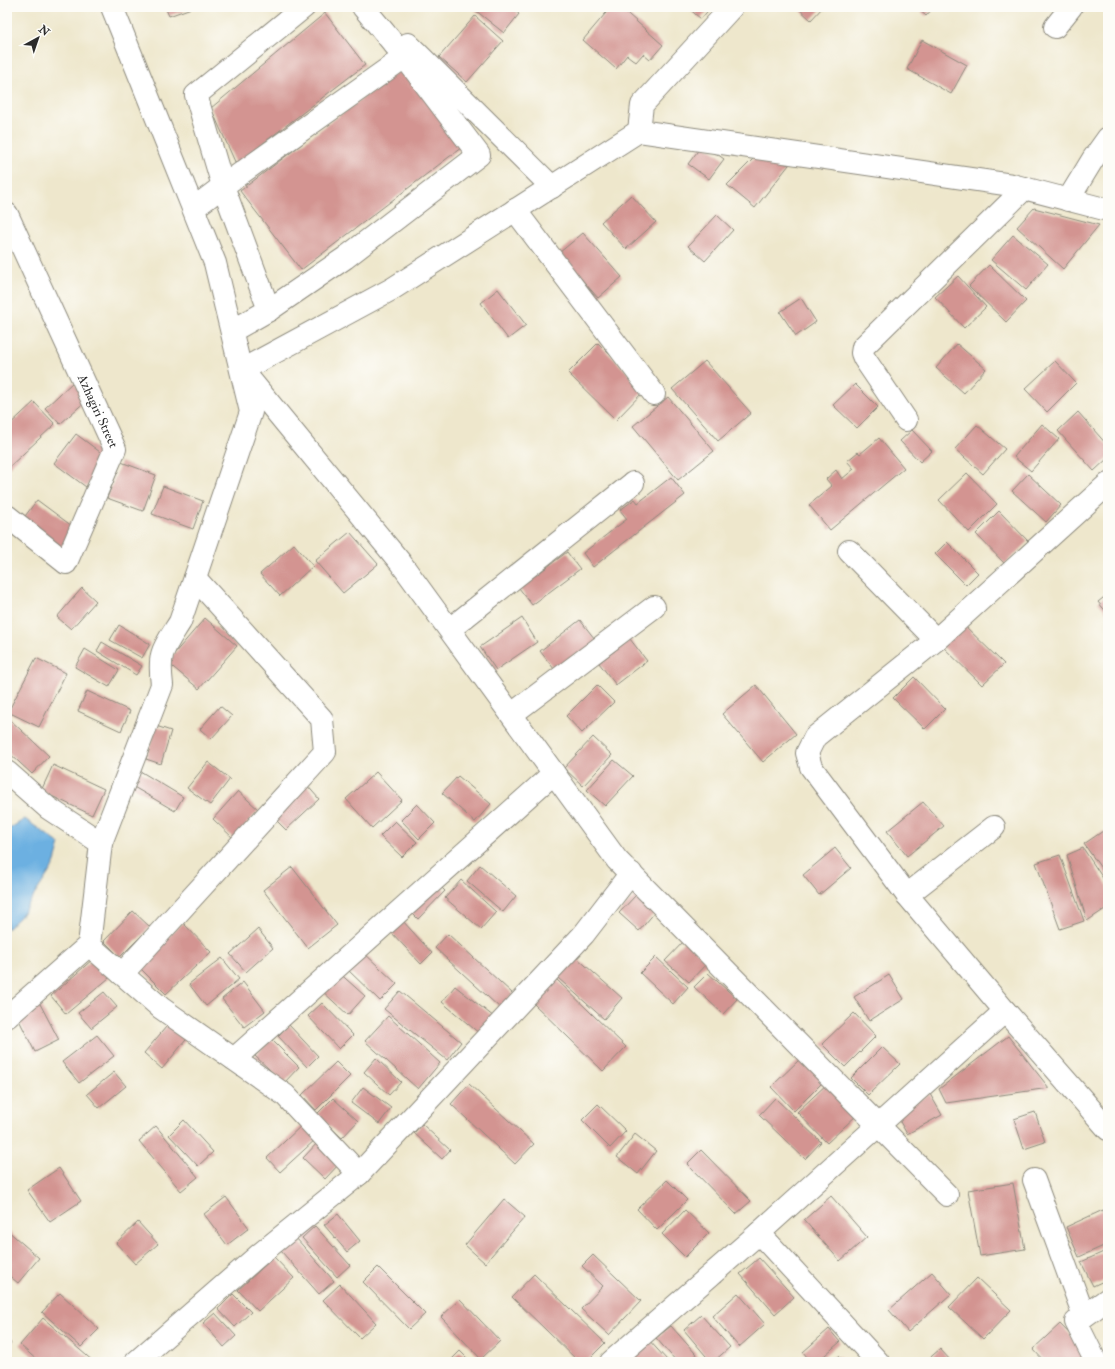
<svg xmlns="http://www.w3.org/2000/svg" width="1115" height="1369" font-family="'IM FELL Double Pica',serif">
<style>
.water{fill:#6cb0e1;stroke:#4c6e86}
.building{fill:#d39491}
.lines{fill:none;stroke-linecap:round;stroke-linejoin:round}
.street-casing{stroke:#8c897c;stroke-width:24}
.street{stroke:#fff;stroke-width:22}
.labels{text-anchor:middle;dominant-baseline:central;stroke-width:3;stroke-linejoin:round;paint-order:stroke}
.street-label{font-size:13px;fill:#2b2b2b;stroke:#fdfcf7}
</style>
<rect width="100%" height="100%" fill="#fdfcf7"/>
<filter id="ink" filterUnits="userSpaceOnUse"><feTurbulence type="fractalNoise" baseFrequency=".025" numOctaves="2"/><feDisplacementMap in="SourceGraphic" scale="8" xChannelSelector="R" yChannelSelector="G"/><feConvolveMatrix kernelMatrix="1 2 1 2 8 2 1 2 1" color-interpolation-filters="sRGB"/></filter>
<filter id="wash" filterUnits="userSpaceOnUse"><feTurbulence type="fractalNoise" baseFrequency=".012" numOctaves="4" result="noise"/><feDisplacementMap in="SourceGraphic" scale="16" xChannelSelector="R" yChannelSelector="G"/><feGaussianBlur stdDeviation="0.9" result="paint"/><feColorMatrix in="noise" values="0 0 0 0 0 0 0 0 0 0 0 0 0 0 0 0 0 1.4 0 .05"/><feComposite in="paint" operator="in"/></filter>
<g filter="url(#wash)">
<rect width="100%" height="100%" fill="#eee7cc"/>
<path class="water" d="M25,819L60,844L54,865L20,917L7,929V830Z"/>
<g id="blocks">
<path class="building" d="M165,7H194L169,16Z
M477,7H511L519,14L504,33L475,10Z
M611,7H620L663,45L650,60L643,54L636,62L627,55L616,69L583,40Z
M687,7H711L701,19Z
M797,7H823L811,20Z
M916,7H934L926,16Z
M325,13L365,65L236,164L211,108Z
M475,16L503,41L467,82L439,57Z
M922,40L967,65L951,94L907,69Z
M406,65L466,144L301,270L240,191Z
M703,144L724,159L709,179L688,164Z
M758,154L789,165L755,208L727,185Z
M631,195L656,222L626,249L601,222Z
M1034,208L1099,225L1063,269L1017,227Z
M717,215L733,230L705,261L688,246Z
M583,233L622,277L598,298L559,253Z
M1013,235L1048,264L1026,290L991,260Z
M989,265L1026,301L1006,322L969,286Z
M958,276L986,307L964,328L935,297Z
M498,289L526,325L508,339L481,303Z
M801,298L816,322L796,336L780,312Z
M598,343L645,390L616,420L568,373Z
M957,344L986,369L964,393L936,368Z
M705,361L751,413L718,441L672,389Z
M1055,361L1076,383L1047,412L1025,389Z
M73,382L88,399L60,424L45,408Z
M855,384L878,407L857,428L833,405Z
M668,397L714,451L678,480L633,426Z
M34,402L55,424L7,469V427Z
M1078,412L1108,446V458L1094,471L1058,431Z
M1042,424L1059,439L1031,471L1014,457Z
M977,425L1005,449L983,474L955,449Z
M912,430L932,451L920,462L900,441Z
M76,434L108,458L86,487L54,463Z
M879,438L904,468L830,530L809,505L832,486L826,479L836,470L842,479L854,469L847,461L858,452L860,454Z
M121,462L156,475L143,511L107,498Z
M967,473L997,504L969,532L939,500Z
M1028,474L1061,505L1046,522L1012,491Z
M671,477L685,495L593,567L583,553L627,519L620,510L635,499L638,503Z
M163,486L203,501L193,529L152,514Z
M37,500L76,529L60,551L20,523Z
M999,511L1028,541L1005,564L976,534Z
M350,532L378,564L343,593L315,561Z
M947,542L978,573L966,585L935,554Z
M294,544L313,566L280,596L260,574Z
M567,552L580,569L532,605L519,588Z
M82,588L96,601L71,629L57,617Z
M1108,594V614L1098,602Z
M205,618L237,646L199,689L167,662Z
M522,618L537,642L496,670L480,647Z
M580,620L598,643L558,674L540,651Z
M960,621L1004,664L982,685L939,643Z
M119,625L150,644L142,658L110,640Z
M630,639L647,661L616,685L599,663Z
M102,642L142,666L136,675L97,651Z
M85,649L119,670L109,687L75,667Z
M36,658L66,673L39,727L8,712Z
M914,677L945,709L925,729L893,698Z
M597,685L614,702L582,733L566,716Z
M756,685L796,734L763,762L722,714Z
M87,691L130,711L121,731L78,711Z
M220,706L232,716L211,739L200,729Z
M7,717L49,756L32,774L7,751Z
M156,726L171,731L161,764L146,759Z
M593,737L612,755L583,786L564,768Z
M614,760L633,776L605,806L587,790Z
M208,762L230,779L210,805L187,788Z
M53,765L104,789L92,815L41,791Z
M140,771L183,797L175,811L132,786Z
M376,772L402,800L372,828L346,799Z
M458,776L491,804L475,822L442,793Z
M305,783L319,799L286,830L270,814Z
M238,791L259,810L234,839L213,819Z
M923,802L944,826L907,856L887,831Z
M417,804L435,823L419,839L401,820Z
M395,821L417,842L402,857L380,836Z
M1103,831L1108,838V878L1084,844Z
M835,848L851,868L819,895L803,875Z
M1083,848L1108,886V907L1087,921L1067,855Z
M1060,855L1084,921L1060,929L1036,863Z
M480,865L516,896L503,912L467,881Z
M292,867L337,925L308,948L263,890Z
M461,880L496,912L481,929L445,898Z
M436,882L445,891L418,919L409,910Z
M637,894L656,911L639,931L619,913Z
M133,911L150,927L120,957L104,941Z
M402,920L432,953L421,964L390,931Z
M183,923L211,952L166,994L138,966Z
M258,929L273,948L246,972L230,954Z
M448,934L513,994L500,1008L435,948Z
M685,940L708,962L689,982L665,961Z
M362,951L397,984L380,1001L346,968Z
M576,957L622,998L604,1019L558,978Z
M656,957L688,987L673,1004L640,973Z
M222,958L239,979L206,1006L189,984Z
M93,959L109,978L66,1014L51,996Z
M336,970L365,996L348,1015L319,988Z
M708,973L737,999L723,1014L694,987Z
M889,975L904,999L869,1021L854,997Z
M555,978L626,1047L603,1071L532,1002Z
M243,982L265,1011L244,1027L222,999Z
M455,986L494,1017L480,1034L442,1002Z
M400,991L461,1042L447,1060L384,1009Z
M104,992L117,1007L91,1028L78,1013Z
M39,1002L59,1040L35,1052L16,1014Z
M322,1003L353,1035L339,1049L308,1016Z
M854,1013L876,1036L845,1067L822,1044Z
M388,1016L440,1063L418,1089L365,1041Z
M172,1020L190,1035L162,1069L144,1053Z
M289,1025L318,1056L307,1067L278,1036Z
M97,1035L114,1056L79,1083L62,1062Z
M1008,1036L1049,1088L946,1103L939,1089Z
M271,1039L299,1067L284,1083L255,1056Z
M882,1047L900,1064L868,1095L851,1078Z
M376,1058L401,1082L389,1095L364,1072Z
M801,1058L824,1081L794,1111L771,1087Z
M336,1062L350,1076L316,1110L302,1095Z
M114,1072L126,1086L99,1108L87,1094Z
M829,1082L859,1113L827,1143L797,1112Z
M469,1084L534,1144L515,1164L451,1104Z
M363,1087L391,1108L379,1124L351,1103Z
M930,1094L942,1115L907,1134L895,1113Z
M333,1098L358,1121L342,1138L317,1114Z
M775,1098L821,1142L805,1159L759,1115Z
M598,1104L626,1131L610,1148L582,1120Z
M1035,1112L1045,1142L1024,1149L1014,1119Z
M184,1120L213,1152L198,1166L169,1135Z
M303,1124L316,1139L280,1172L267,1158Z
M422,1124L450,1150L442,1159L414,1133Z
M156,1126L198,1177L181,1191L139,1141Z
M635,1134L656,1151L638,1174L617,1157Z
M319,1141L341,1162L325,1179L303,1158Z
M701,1150L751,1201L736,1214L687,1164Z
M59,1168L81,1201L50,1222L27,1190Z
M667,1180L687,1200L657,1230L637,1209Z
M1013,1183L1025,1249L980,1256L968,1190Z
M831,1196L867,1237L840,1261L804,1220Z
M226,1197L249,1228L227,1245L204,1214Z
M504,1199L525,1217L485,1263L465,1245Z
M685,1210L709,1233L685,1257L662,1234Z
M1103,1210L1108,1221V1244L1079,1257L1066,1227Z
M338,1214L360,1241L347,1252L324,1225Z
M138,1222L158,1244L135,1264L116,1243Z
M315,1226L350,1265L337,1277L302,1238Z
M7,1230L39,1258L18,1283L7,1274Z
M296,1238L334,1281L319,1294L281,1251Z
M1108,1250V1279L1093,1286L1081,1262Z
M593,1255L641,1301L609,1335L581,1309L603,1286L582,1266Z
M274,1257L294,1278L258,1311L238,1290Z
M759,1258L794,1297L775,1314L740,1274Z
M378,1267L425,1314L409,1329L363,1282Z
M932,1272L951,1294L908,1332L889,1310Z
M534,1274L605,1343L586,1362H579L512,1297Z
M977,1278L1011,1310L983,1339L949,1307Z
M340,1284L376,1323L360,1338L323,1300Z
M60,1293L99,1329L81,1347L42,1312Z
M738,1293L765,1324L739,1347L712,1316Z
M233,1294L251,1312L235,1327L218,1309Z
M460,1299L500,1341L481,1359L441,1317Z
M215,1313L236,1336L224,1347L203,1323Z
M701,1315L730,1347L713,1362H711L684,1330Z
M43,1318L94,1362H39L20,1345Z
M1060,1324L1088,1353L1078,1362H1045L1033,1349Z
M671,1326L703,1362H677L656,1338Z
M829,1329L840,1342L817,1362H811L803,1352Z
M647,1338L667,1360L664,1362H620Z
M7,1340L11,1343L7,1348Z
M940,1349L952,1362H927L926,1361Z
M460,1351L471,1362H449Z
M839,1356L844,1362H832Z"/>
</g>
</g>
<g filter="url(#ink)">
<use href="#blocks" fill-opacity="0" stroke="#8c897c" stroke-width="1"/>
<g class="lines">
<defs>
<g id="street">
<path d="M363,7L404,56"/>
<path d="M1055,27L1071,7"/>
<path d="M408,44L552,187"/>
<path d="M639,131L642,105L732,7"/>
<path d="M1068,200L1093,159L1108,138"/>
<path d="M194,208L223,186L396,63L404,56L479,155L345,258L269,310L223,186L196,95L304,7"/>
<path d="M515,210L654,394"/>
<path id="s1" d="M7,214L115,449L66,563L7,516"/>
<path d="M232,331L269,310"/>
<path d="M906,420L864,358L862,353L863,347L1025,188"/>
<path d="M849,551L936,640"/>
<path d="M450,629L633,483"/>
<path d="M512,714L654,607"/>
<path d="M7,772L48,808L101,843"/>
<path d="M907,895L994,827"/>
<path d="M89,945L161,1008L285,1095L359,1174L260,1254L136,1362"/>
<path d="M122,974L325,752L322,719L195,578"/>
<path d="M1005,1011L1108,1129"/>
<path d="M7,1017L89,945L101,843L162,685C158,652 163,649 180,622L251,412L215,263L112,7"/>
<path d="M234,1059L554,773"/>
<path d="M359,1174L584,934L631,873"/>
<path d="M1034,1180L1084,1316"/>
<path d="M947,1195L617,860L400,562L242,370L392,289L639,131L1012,185L1108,210"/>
<path d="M759,1233L878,1362"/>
<path d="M611,1362L759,1233L1005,1011L907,895L811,767L807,753L815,737L936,640L1108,484"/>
<path d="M1096,1362L1076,1322L1108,1299"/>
</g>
</defs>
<use href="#street" class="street-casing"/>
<use href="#street" class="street"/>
</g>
</g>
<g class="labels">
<g class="street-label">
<text stroke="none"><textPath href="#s1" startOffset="217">Azhagiri Street</textPath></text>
</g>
</g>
<rect width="1115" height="1369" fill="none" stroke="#fdfcf7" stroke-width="24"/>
<g transform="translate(38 38) rotate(40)" stroke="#fdfcf7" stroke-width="3" paint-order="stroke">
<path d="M0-3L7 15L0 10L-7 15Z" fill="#2b2b2b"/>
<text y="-6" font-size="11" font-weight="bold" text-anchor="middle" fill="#2b2b2b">N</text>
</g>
</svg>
